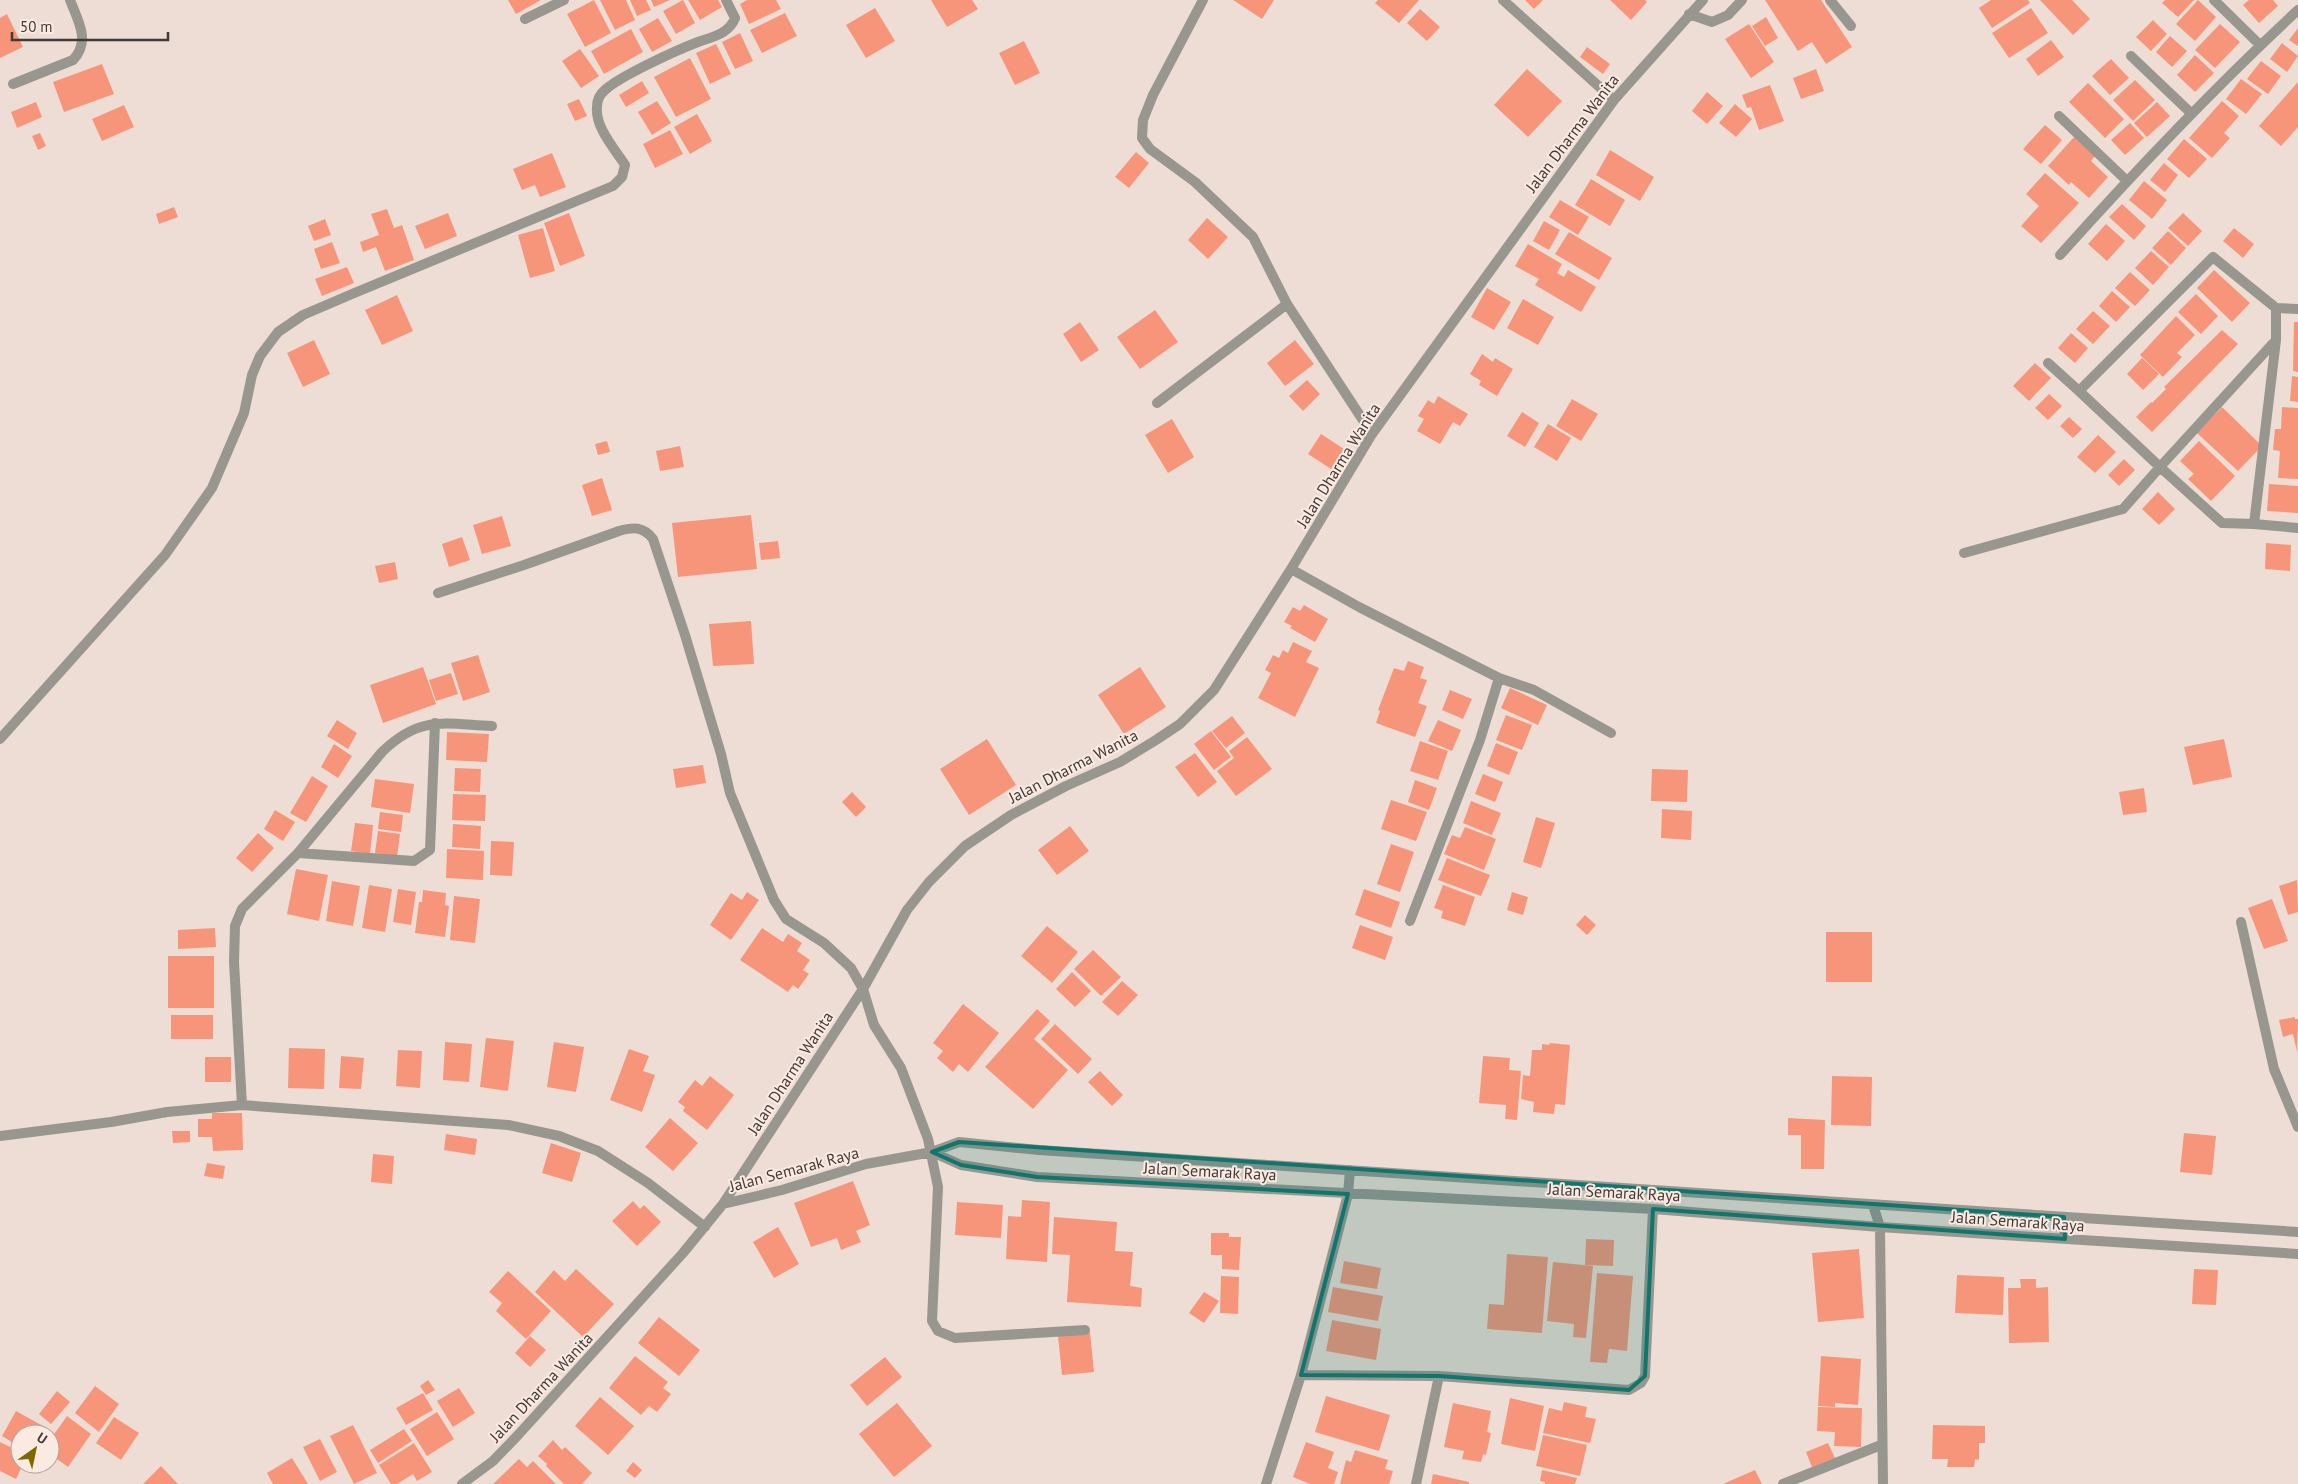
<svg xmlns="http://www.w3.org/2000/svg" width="2298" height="1484" font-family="'PT Sans',sans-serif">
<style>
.building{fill:#f7957b}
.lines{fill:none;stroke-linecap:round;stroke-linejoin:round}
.street{stroke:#979790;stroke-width:10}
.marked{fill:#0f766e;fill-opacity:0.2;stroke:#0f766e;stroke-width:4;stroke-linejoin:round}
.labels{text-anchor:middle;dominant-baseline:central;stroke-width:4;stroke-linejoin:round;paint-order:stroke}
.street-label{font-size:16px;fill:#413a37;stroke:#fbeae1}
</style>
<rect width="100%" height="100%" fill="#eeddd4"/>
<path class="building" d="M508,0H541L516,14Z
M594,0L611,33L585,47L567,14Z
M600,0H626L635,20L615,30Z
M630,0H646L651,10L637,16Z
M651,0H670L654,7Z
M683,0L695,23L676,34L663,11Z
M688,0H718L722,7L700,20Z
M747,0H776L781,9L749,24L740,4Z
M931,0H972L978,9L947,27Z
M1233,0H1274L1262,19Z
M1378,0H1419L1399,23L1375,3Z
M1525,0H1543L1534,9Z
M1610,0H1645L1647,2L1631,20Z
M1765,0H1821L1852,47L1826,64L1812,42L1798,51Z
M1991,0H2028L2030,3L1992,28L1979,8Z
M2040,0H2072L2090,19L2073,35Z
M2165,0H2194L2178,17L2162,3Z
M2198,0L2216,17L2195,41L2176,24Z
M2249,0H2273L2278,6L2259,23L2243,5Z
M875,8L895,41L866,58L846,25Z
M2031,8L2048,33L2009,58L1992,33Z
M1420,9L1440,27L1427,41L1407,23Z
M785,13L797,36L762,53L750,30Z
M7,14L23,47L0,58V18Z
M1766,17L1778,38L1765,46L1752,26Z
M658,18L672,41L652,52L639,29Z
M2153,20L2167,34L2151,51L2136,37Z
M1749,24L1774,62L1751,78L1725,39Z
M2220,24L2240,42L2215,68L2195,50Z
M2298,28V46L2289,40Z
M631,29L643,52L604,74L591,51Z
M740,33L753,61L735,69L722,42Z
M2170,36L2187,51L2172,67L2156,52Z
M2051,40L2064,57L2038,76L2026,59Z
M1024,41L1040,73L1015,85L999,53Z
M2282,43L2298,56L2287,72L2270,59Z
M716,44L731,74L710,84L696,53Z
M1587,47L1610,64L1603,74L1580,57Z
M580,49L599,76L581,88L562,61Z
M2195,55L2214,73L2195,92L2177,75Z
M690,58L711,99L676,117L654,77Z
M2111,59L2129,78L2110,95L2092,76Z
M2261,61L2281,76L2268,94L2247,79Z
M102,64L114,94L64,112L53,82Z
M1527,69L1562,101L1528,137L1494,105Z
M1816,69L1824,91L1801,99L1793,78Z
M2241,79L2262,94L2246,114L2226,99Z
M2135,80L2155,100L2133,121L2113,100Z
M642,81L649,93L626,107L619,95Z
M2298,82V127L2281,146L2259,126Z
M2088,83L2124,119L2105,138L2069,102Z
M1770,85L1784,121L1759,130L1751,107L1747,108L1742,95Z
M1707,92L1723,106L1707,124L1692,111Z
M579,99L587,116L575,121L567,104Z
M657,101L671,123L652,135L638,112Z
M2222,101L2239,116L2224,133L2230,138L2212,158L2189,138Z
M36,102L42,117L17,128L11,112Z
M2157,102L2170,116L2147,137L2134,123Z
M1735,104L1752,119L1736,137L1719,123Z
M124,105L134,127L102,141L92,119Z
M697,114L712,141L690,154L674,127Z
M2130,123L2144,138L2125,155L2111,140Z
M2045,125L2062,140L2041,164L2023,149Z
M670,130L683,154L655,168L643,144Z
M40,133L46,146L38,150L32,136Z
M2074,137L2095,156L2091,161L2108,177L2089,198L2071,182L2069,185L2048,166Z
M2184,139L2207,159L2189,178L2167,159Z
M1610,150L1654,177L1640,201L1596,175Z
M1136,152L1149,163L1129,188L1115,177Z
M552,153L566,187L540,197L535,185L522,190L513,169Z
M2164,163L2178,175L2165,192L2150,180Z
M2045,173L2079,203L2041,243L2021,226L2039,206L2026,194Z
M1591,179L1625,200L1610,226L1575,205Z
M2144,181L2167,200L2152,219L2129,200Z
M1560,200L1589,217L1578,235L1549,217Z
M2122,204L2146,226L2134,240L2109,217Z
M174,207L178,217L159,224L156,214Z
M387,209L394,228L402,225L414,260L385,271L376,247L363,252L360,242L379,235L371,214Z
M448,213L457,236L425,249L415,226Z
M569,213L585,256L560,266L544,223Z
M2183,213L2202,231L2188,246L2168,228Z
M1207,218L1228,237L1208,259L1188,240Z
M325,219L331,235L314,241L308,226Z
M1544,221L1560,230L1549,250L1533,241Z
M2106,224L2125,241L2107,261L2088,244Z
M543,228L555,271L530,278L518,235Z
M2234,228L2254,244L2243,258L2223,241Z
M2168,231L2186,248L2171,265L2152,248Z
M1569,232L1612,258L1599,280L1555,254Z
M332,242L340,263L321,269L314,249Z
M1528,244L1562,264L1557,273L1564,277L1568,270L1596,287L1581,312L1535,285L1539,279L1515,266Z
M2151,251L2169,267L2153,285L2135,268Z
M347,267L354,283L322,296L315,279Z
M2214,270L2250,303L2232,322L2197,288Z
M2130,272L2150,290L2135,306L2115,288Z
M1487,288L1511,302L1494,330L1471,317Z
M2112,291L2130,307L2116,322L2099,306Z
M2196,294L2218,316L2201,334L2178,312Z
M397,295L413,331L382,345L365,310Z
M1523,299L1554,317L1538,345L1507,328Z
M1155,310L1178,342L1140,369L1117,337Z
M2093,311L2110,326L2093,344L2076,329Z
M2176,316L2195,335L2177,353L2182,357L2163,377L2140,355Z
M1080,322L1099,350L1081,362L1063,334Z
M2294,322H2298V372L2293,371Z
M2222,330L2238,344L2152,432L2136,417L2151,402L2152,403L2166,389L2164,387Z
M2071,333L2088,348L2075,363L2058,348Z
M314,340L330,374L303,387L287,353Z
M1295,340L1314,364L1285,386L1267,363Z
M1482,354L1493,362L1495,358L1513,369L1497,396L1479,385L1481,381L1470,374Z
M2142,358L2159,374L2143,390L2127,374Z
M2035,363L2051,378L2029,401L2013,386Z
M2292,376L2298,377V402L2290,401Z
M1307,380L1320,394L1303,411L1289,396Z
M2049,394L2062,406L2048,420L2035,408Z
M1438,396L1468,414L1460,426L1453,422L1440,444L1417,431L1424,419L1418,416L1428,400L1434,404Z
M1572,399L1598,414L1581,441L1556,426Z
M2222,407L2262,446L2238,471L2197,433Z
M2282,407L2298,408V479L2278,478L2280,451L2273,450L2275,429H2281Z
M1522,412L1539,423L1525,447L1507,436Z
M2069,417L2082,429L2073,438L2060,426Z
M1172,419L1194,457L1168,473L1145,435Z
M1548,424L1571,438L1557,461L1534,447Z
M1321,434L1344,449L1331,469L1308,454Z
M2098,435L2116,452L2095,473L2077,457Z
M607,441L610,452L598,455L595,444Z
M2199,441L2235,476L2211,501L2188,479L2194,474L2180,461Z
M680,446L684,467L660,471L656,451Z
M2124,459L2135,470L2119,486L2108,475Z
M602,478L612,510L592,516L582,485Z
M2269,484L2298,486V513L2267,511Z
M2158,492L2175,509L2159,525L2142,509Z
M751,515L757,569L678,577L672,523Z
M502,516L511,546L482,554L473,525Z
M462,537L470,560L449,567L442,544Z
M778,541L780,558L761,560L759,543Z
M2266,543L2291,545L2290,571L2265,569Z
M395,562L398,579L379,583L375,566Z
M1304,605L1328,619L1315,642L1290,628L1292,626L1284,622L1293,607L1300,611Z
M751,621L754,664L713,666L709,624Z
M1293,642L1312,651L1306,662L1319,668L1295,717L1258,698L1271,673L1265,670L1273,655L1279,658L1283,650L1288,653Z
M478,655L490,692L463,701L451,663Z
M1408,661L1424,667L1420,678L1427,680L1418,703L1427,706L1415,737L1376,723L1380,711L1378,710L1394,668L1404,671Z
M423,667L436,704L383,723L370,685Z
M1140,667L1166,707L1124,734L1098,695Z
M451,673L458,694L436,701L429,680Z
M1510,688L1547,705L1538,725L1501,708Z
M1450,690L1472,699L1463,719L1442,710Z
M1506,715L1532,725L1522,750L1496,740Z
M1232,716L1245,733L1226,748L1212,731Z
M337,720L357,733L348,749L327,736Z
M1438,720L1461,730L1452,751L1428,741Z
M1211,731L1231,757L1214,770L1194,744Z
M447,732L489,734L487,762L446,760Z
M1247,737L1272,769L1236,796L1217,771L1234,758L1229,751Z
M987,739L1016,785L969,815L940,769Z
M2224,739L2232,777L2193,785L2184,747Z
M1420,741L1448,751L1438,780L1410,771Z
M1496,743L1518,752L1509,775L1487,766Z
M334,744L352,756L338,778L321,767Z
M1195,753L1217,782L1198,797L1175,767Z
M703,765L706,783L676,788L673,769Z
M455,768L481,769L480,792L454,791Z
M1652,769L1688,770L1687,802L1651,801Z
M1483,774L1503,782L1495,802L1475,794Z
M312,776L328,786L306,822L290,813Z
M375,779L414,784L410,813L371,807Z
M1415,780L1437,788L1429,810L1408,802Z
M2144,788L2147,812L2123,815L2119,792Z
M852,792L866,807L856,817L842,802Z
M453,794L486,795L485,821L452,820Z
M1391,800L1427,812L1416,841L1381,829Z
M1471,801L1501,813L1492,835L1463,823Z
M1662,809L1692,811L1691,840L1661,838Z
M275,810L295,822L283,841L264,829Z
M380,812L403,815L401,832L378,829Z
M1536,817L1555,823L1541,868L1523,862Z
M355,823L373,825L370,854L351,851Z
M453,824L481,826L480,849L452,847Z
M1070,826L1089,851L1057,875L1038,850Z
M1465,827L1496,839L1484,870L1444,854L1452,835L1460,838Z
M378,831L400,834L397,857L375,853Z
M258,833L274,848L252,872L236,858Z
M491,841L514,842L512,876L490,875Z
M1391,844L1414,852L1400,892L1377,884Z
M447,849L484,851L483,880L446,878Z
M1447,858L1490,875L1481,896L1438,880Z
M296,869L328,875L319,921L287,914Z
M2297,880L2298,912L2288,915L2279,886Z
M332,881L360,886L353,926L326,921Z
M369,885L392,889L385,932L362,928Z
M1443,885L1475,897L1465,926L1441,918L1443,911L1434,908Z
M398,889L416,892L411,925L393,922Z
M1364,889L1400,902L1391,928L1355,915Z
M423,890L446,893L445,905L449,906L445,937L415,933L419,902H422Z
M747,892L759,900L731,940L710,925L731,893L742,900Z
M1512,892L1528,897L1523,915L1507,910Z
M454,896L480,899L475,943L450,940Z
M2272,899L2288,941L2264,949L2248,908Z
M1585,915L1596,925L1587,935L1576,925Z
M1360,925L1393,937L1385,960L1352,948Z
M1047,926L1078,952L1052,983L1021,956Z
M215,928L216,947L178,949V930Z
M762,928L783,942L788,934L802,943L797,951L810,960L803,970L809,974L798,989L793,985L788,992L740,960Z
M1826,932H1872V982H1826Z
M1093,950L1121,977L1101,996L1074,969Z
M168,956H214V1008H168Z
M1072,972L1091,991L1075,1007L1056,989Z
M1122,981L1138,995L1118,1016L1102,1002Z
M963,1004L999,1033L968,1072L959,1064L953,1072L937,1058L943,1051L933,1043Z
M1037,1009L1050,1021L1034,1039L1068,1070L1033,1109L985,1067Z
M171,1015H213V1039H171Z
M2295,1017V1019H2298L2297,1052L2293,1034L2283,1037L2279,1020Z
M1055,1024L1092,1059L1078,1074L1041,1039Z
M486,1038L514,1041L508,1091L480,1087Z
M445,1042L472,1044L469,1082L443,1080Z
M554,1042L584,1047L576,1092L547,1087Z
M1550,1043L1570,1045L1565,1105L1555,1104L1554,1114L1533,1112L1534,1102L1521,1099L1523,1075L1530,1076L1532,1050H1542V1044L1549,1045Z
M289,1048L325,1049L324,1089L288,1088Z
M629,1049L649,1056L643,1071L655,1075L642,1112L610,1100Z
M398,1050L422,1051L420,1088L396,1086Z
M341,1056L364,1058L361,1089L339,1088Z
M1483,1056L1510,1058L1509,1070L1521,1071L1517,1120L1505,1119L1506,1105L1479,1103Z
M205,1057H231V1082H205Z
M1100,1071L1123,1095L1112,1106L1088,1082Z
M710,1076L734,1095L707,1130L683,1111L685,1107L678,1102L695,1080L702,1086Z
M1832,1076L1872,1077L1871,1126L1831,1125Z
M212,1113H242L243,1150L213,1151L212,1137H198V1119H212Z
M670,1118L698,1143L673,1171L645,1147Z
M1788,1118L1825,1120L1824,1169H1801V1135H1788Z
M172,1131H190V1142L173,1143Z
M2184,1133L2216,1136L2212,1175L2180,1172Z
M446,1134L477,1139L475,1155L444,1150Z
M551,1143L581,1153L572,1182L542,1173Z
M373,1154L394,1156L392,1184L371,1182Z
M207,1163L225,1166L223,1179L204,1176Z
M853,1181L870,1225L856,1231L861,1242L841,1250L837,1238L811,1247L794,1203Z
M1022,1200L1050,1202L1047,1262L1006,1259L1008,1216L1021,1217Z
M633,1201L640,1209L644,1205L661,1222L637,1246L612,1221Z
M957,1202L1003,1205L1001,1238L955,1235Z
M1054,1217L1117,1222L1115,1251L1133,1252L1130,1286L1142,1288L1141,1307L1067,1302L1070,1255L1052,1254Z
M778,1227L799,1264L774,1278L753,1242Z
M1211,1233H1229V1237H1241L1239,1270L1222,1269V1255H1211Z
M1586,1239L1614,1240L1613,1266L1585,1265Z
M1859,1249L1864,1318L1818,1322L1812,1253Z
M1507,1254L1548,1257L1542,1333L1487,1329L1489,1304L1504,1305Z
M1344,1261L1381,1268L1377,1289L1340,1283Z
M1553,1262L1593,1266L1586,1338L1573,1337L1574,1324L1547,1321Z
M576,1269L614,1304L583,1337L535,1292L554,1270L565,1281Z
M2194,1269L2218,1270L2216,1305L2192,1304Z
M508,1271L551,1311L526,1339L496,1311L502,1303L489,1292Z
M1597,1273L1633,1276L1627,1351L1609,1349L1607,1363L1590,1362Z
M1957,1275L2004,1277L2003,1315L1955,1313Z
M1221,1276L1239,1277L1238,1314L1220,1313Z
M2020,1279H2036V1288L2048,1287L2049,1342L2009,1343L2008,1288H2021Z
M1333,1287L1383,1296L1378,1321L1328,1312Z
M1204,1292L1219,1301L1204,1323L1189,1313Z
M659,1317L700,1350L679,1376L638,1343Z
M1332,1320L1381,1329L1376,1360L1326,1351Z
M1090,1332L1094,1372L1062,1375L1058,1336Z
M530,1336L546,1350L530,1367L515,1353Z
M635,1356L668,1382L663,1388L671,1394L657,1412L649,1406L641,1415L609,1388Z
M1821,1356L1861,1359L1858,1405L1835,1403V1407L1818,1406Z
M885,1357L902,1377L867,1406L850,1385Z
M428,1380L435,1390L426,1395L420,1386Z
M95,1386L119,1404L99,1432L75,1413Z
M459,1388L475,1413L453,1427L437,1401Z
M57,1391L70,1402L51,1424L39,1414Z
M423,1393L433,1410L406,1425L396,1408Z
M1326,1396L1390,1415L1379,1451L1315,1432Z
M600,1397L634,1426L608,1455L575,1426Z
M1510,1398L1544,1406L1535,1451L1501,1444Z
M1564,1402L1587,1407L1585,1417L1596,1419L1590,1443L1543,1433L1549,1408L1562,1411Z
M897,1403L932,1446L894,1477L859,1434Z
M1453,1403L1491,1411L1487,1432L1491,1433L1486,1455L1483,1454L1481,1462L1462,1459L1464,1451L1444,1447Z
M1818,1407L1862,1408L1861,1447L1834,1446L1835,1432L1817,1431Z
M16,1411L43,1426L38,1434H20V1447L2,1436Z
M437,1412L454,1439L427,1456L410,1429Z
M67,1416L91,1434L68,1467L50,1454V1440Z
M114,1417L139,1433L121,1460L96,1443Z
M353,1425L377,1473L354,1484L330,1436Z
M1933,1425L1985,1426V1443H1979V1460L1975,1459L1974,1467H1947L1948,1459H1932Z
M404,1429L412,1441L378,1463L370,1450Z
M1543,1435L1587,1445L1580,1476L1536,1466Z
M320,1439L337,1472L320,1481L303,1447Z
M553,1440L562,1450L565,1447L592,1473L582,1484H564L546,1466L547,1464L538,1456Z
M0,1442L20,1452V1464H23L16,1479L0,1471Z
M1306,1442L1334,1452L1328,1468L1338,1472L1334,1484H1310L1293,1477Z
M414,1443L432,1472L417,1481L413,1474L397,1484H391L379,1465Z
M1828,1443L1835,1458L1812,1467L1806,1452Z
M1355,1450L1388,1460L1385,1469L1393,1471L1389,1484H1340L1346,1460L1351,1462Z
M292,1458L308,1484H273L267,1473Z
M519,1459L527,1467L533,1461L556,1484H493Z
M633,1462L642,1470L635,1478L626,1471Z
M161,1466L178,1484H143Z
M1542,1470L1577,1478L1575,1484H1545V1482L1540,1481Z
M1755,1470L1762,1484H1723Z
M1433,1474L1469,1482V1484H1431Z"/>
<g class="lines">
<path class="street" d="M1203,0L1153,95L1143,120L1142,138L1150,149L1195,182L1253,237L1287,304
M1503,0L1614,100
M1830,0L1851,26
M2214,0L2260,45
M1689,14L1712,22L1728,15L1742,0
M525,19L564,0
M2131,56L2191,113
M13,84L73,60C91,41 78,21 70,0
M2059,116L2126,180
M2060,255C2136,170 2214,88 2298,10
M2276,308V340L2254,524L2298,528
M2276,340L2160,467L2079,391L2213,257L2276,308L2298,309
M2048,363L2079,391
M1157,403L1287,304L1372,434
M1964,553L2123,509L2160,467L2222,523L2254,524
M1291,569L1359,607L1499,678L1534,690L1611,733
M438,593L524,565L619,531C633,527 643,526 653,539L685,635L721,754L730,793L774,900L786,919L824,943L851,968L863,989L874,1025L901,1068L928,1139L938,1187L932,1321L938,1331L955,1338L1085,1330
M0,739L165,555L212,488L244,413L252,375L260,356L278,332L303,315L352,294L613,186L622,177L625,165C614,148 595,127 597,107C597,100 600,94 605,90C620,76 677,50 698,42C712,37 729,34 735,18L726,0
M298,853L414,861L430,850L435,723
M1410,921L1480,740L1499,678
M2241,922L2274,1069L2298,1127
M242,1105L234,962L235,926L242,909L298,853L382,752C420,715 444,724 492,726
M0,1136L111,1122L167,1112L242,1105L508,1125L559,1136L598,1151L648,1183L705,1227
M932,1152L961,1165L1037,1177L1653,1209L1880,1227L2298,1254
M723,1204L782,1190L866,1164L932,1152L959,1142L1039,1150L2298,1232
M1873,1205L1880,1227L1883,1484
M2064,1217L2065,1239
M1301,1375L1439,1376L1629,1390L1641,1383L1645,1376L1653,1209
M462,1484L493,1461L519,1434L683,1253L723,1204L863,989L907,910L929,882L965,846L1011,815L1066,786L1120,762L1156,740L1180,724L1214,690L1291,569L1372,434L1614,100L1703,0
M1266,1484L1301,1375L1348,1194L1350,1170
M1416,1484L1439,1376
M1783,1484L1881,1445"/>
</g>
<path class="marked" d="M959,1142L2064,1217L2065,1239L1653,1209L1645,1376L1629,1390L1439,1376L1301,1375L1348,1194L1037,1177L961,1165L932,1152Z"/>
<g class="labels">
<g class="street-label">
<text transform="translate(1572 133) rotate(-53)">Jalan Dharma Wanita</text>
<text transform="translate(1338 465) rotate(-58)">Jalan Dharma Wanita</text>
<text transform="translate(1073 766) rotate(-27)">Jalan Dharma Wanita</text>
<text transform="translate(790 1073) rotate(-57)">Jalan Dharma Wanita</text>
<text transform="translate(794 1169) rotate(-15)">Jalan Semarak Raya</text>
<text transform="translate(1210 1171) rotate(3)">Jalan Semarak Raya</text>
<text transform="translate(1614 1192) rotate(3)">Jalan Semarak Raya</text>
<text transform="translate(2018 1221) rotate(4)">Jalan Semarak Raya</text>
<text transform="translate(541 1387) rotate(-47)">Jalan Dharma Wanita</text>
</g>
</g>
<g transform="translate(35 1449) rotate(33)"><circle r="24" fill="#fbeae1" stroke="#b1a49d"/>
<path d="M0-4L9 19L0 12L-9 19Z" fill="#7c6800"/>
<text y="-8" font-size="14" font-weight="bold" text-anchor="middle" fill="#413a37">U</text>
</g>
<path d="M12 32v8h156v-8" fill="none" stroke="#413a37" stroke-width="2.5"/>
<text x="20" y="32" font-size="15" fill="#413a37" stroke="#fbeae1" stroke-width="4" paint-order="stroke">50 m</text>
</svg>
